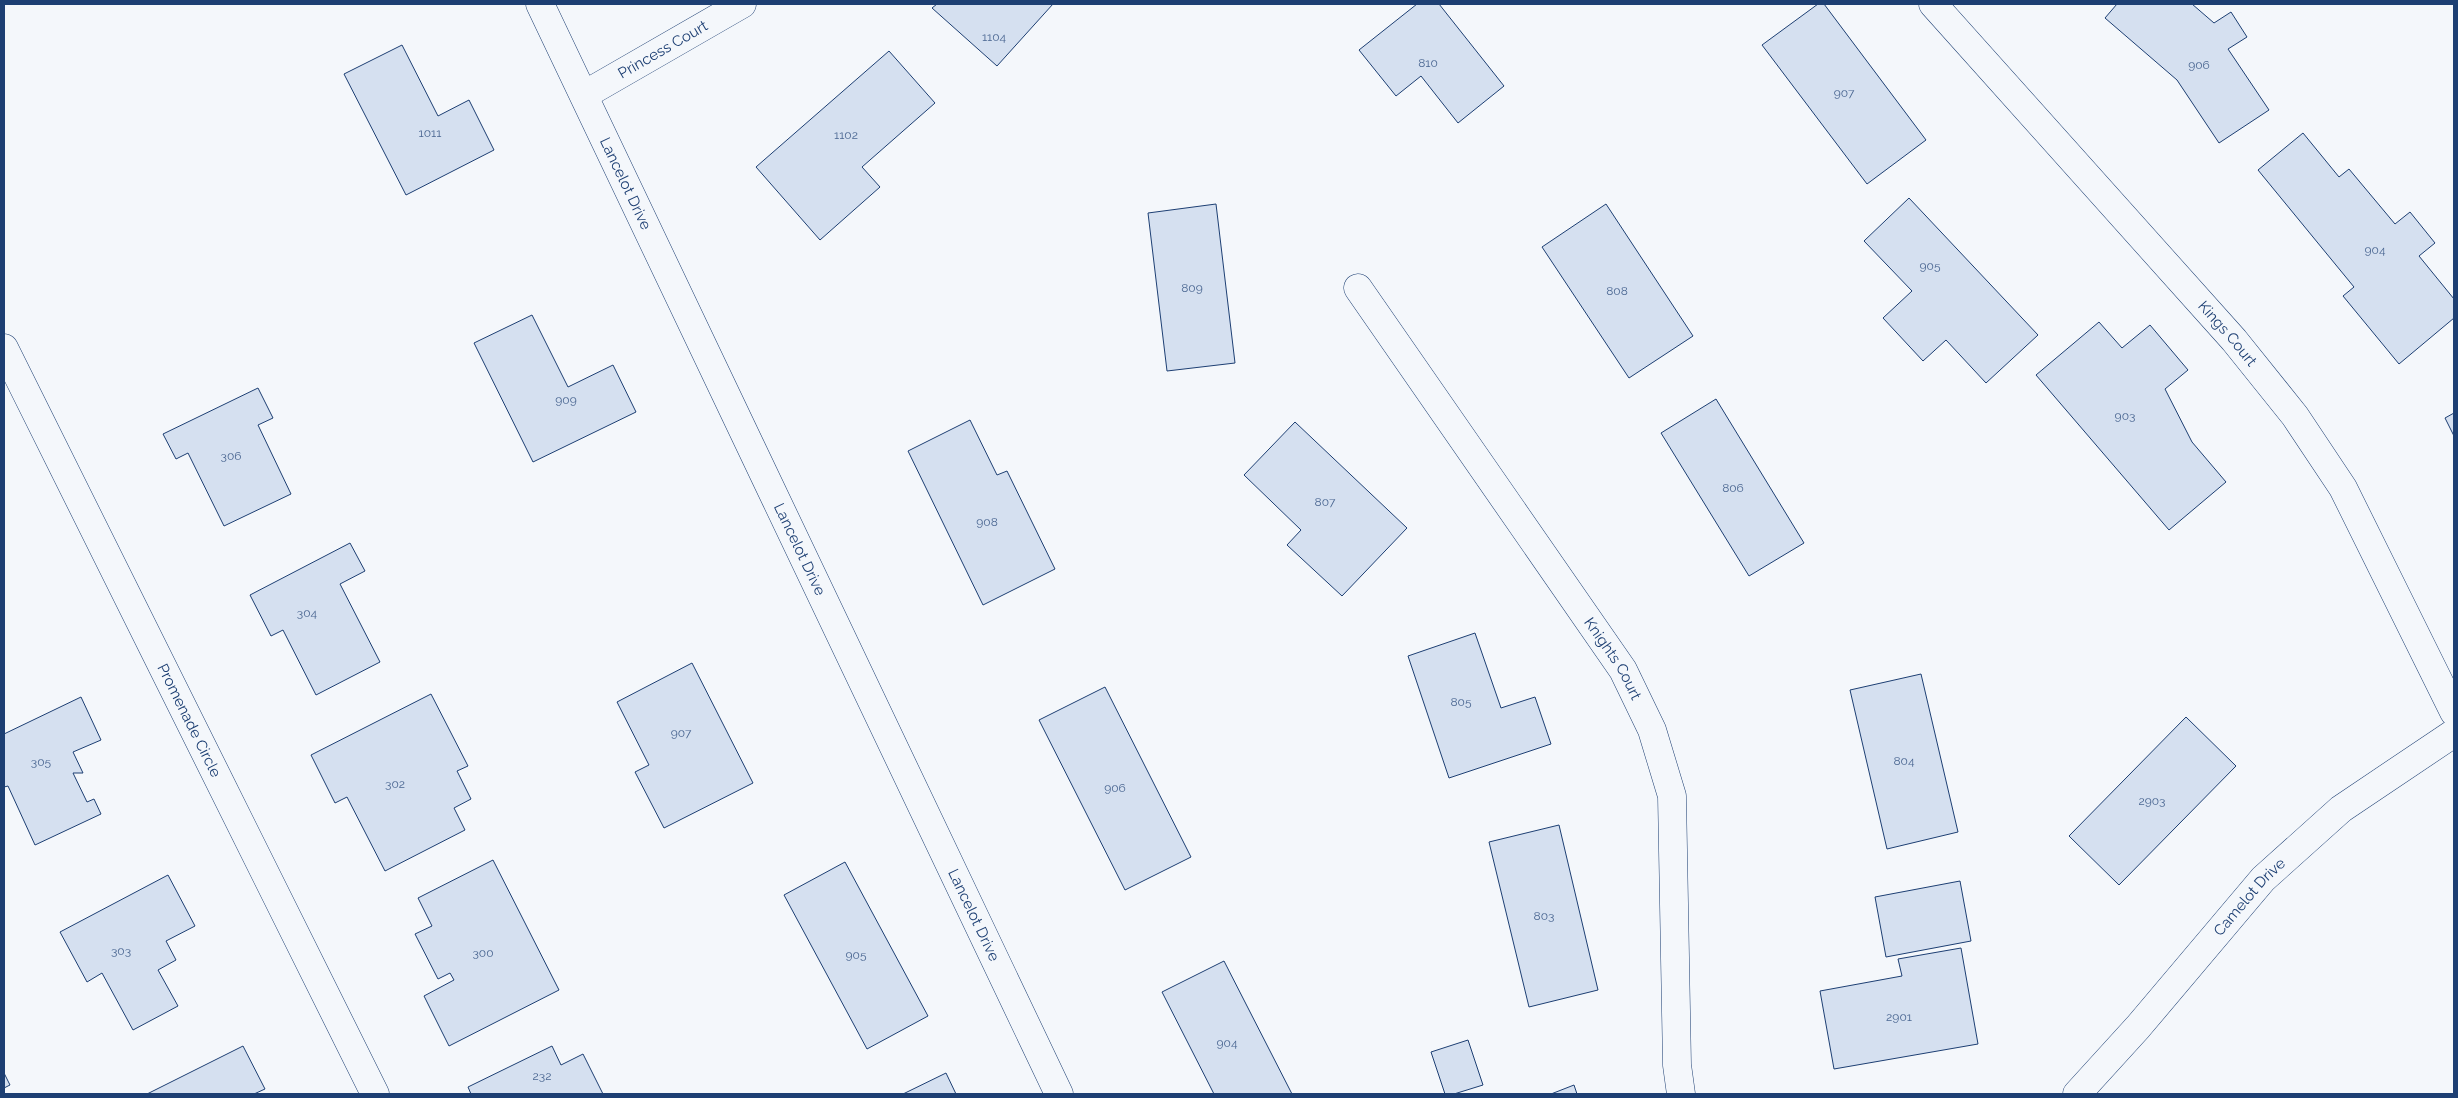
<svg xmlns="http://www.w3.org/2000/svg" width="2458" height="1098" font-family="Raleway,sans-serif">
<style>
.building{fill:#d5e0f0;stroke:#1d3f73}
.lines{fill:none;stroke-linecap:round;stroke-linejoin:round}
.street-casing{stroke:#1d3f73;stroke-width:29}
.street{stroke:#f4f7fb;stroke-width:28}
.labels{text-anchor:middle;dominant-baseline:central;stroke-width:4;stroke-linejoin:round;paint-order:stroke}
.number-label{font-size:12px;fill:#4b6792}
.street-label{font-size:15px;fill:#1d3f73;stroke:#f4f7fb}
</style>
<rect width="100%" height="100%" fill="#f4f7fb"/>
<path class="building" d="M937,4H1053L997,66L932,8Z
M1417,4H1439L1504,86L1458,123L1421,76L1396,96L1359,50Z
M1818,4H1824L1926,140L1867,184L1762,45Z
M2117,4H2192L2214,23L2231,12L2247,37L2228,49L2269,110L2219,143L2177,80L2105,18Z
M402,45L438,116L469,100L494,150L406,195L344,74Z
M889,51L935,103L862,167L880,187L820,240L756,167Z
M2303,133L2339,177L2349,169L2395,224L2410,212L2435,243L2419,256L2454,299V318L2399,364L2343,296L2354,287L2258,170Z
M1909,198L2038,335L1986,383L1946,340L1923,361L1883,318L1912,291L1864,241Z
M1216,204L1235,363L1167,371L1148,213Z
M1606,204L1693,336L1629,378L1542,247Z
M532,315L568,387L613,365L636,412L533,462L474,343Z
M2099,322L2122,348L2150,325L2188,370L2165,389L2192,442L2226,482L2169,530L2036,375Z
M258,388L273,418L258,425L291,494L224,526L188,453L176,459L163,434Z
M1716,399L1804,543L1749,576L1661,433Z
M2454,413V436L2445,418Z
M970,420L997,475L1007,471L1055,569L983,605L908,451Z
M1295,422L1407,528L1342,596L1287,545L1301,530L1244,475Z
M350,543L365,571L340,584L380,662L316,695L283,630L271,636L250,595Z
M1475,633L1501,708L1535,697L1551,744L1449,778L1408,656Z
M692,663L753,783L664,828L635,772L649,765L617,702Z
M1921,674L1958,832L1887,849L1850,690Z
M1105,687L1191,857L1125,890L1039,720Z
M431,694L468,766L457,771L471,799L454,808L465,830L385,871L347,797L335,803L311,755Z
M81,697L101,740L73,752L83,773H73L87,802L94,799L101,814L35,845L8,786L4,787V734Z
M2186,717L2236,766L2119,885L2069,836Z
M1559,825L1598,990L1529,1007L1489,842Z
M493,860L559,990L449,1046L424,996L454,980L450,973L438,979L415,934L432,926L418,898Z
M845,862L928,1016L867,1049L784,895Z
M168,875L195,926L166,941L176,960L158,970L178,1006L133,1030L102,973L87,982L60,932Z
M1960,881L1971,941L1886,957L1875,897Z
M1961,948L1978,1044L1834,1069L1820,991L1902,976L1898,959Z
M1224,961L1292,1094H1214L1162,992Z
M1468,1040L1483,1085L1454,1094H1445L1431,1052Z
M243,1046L265,1089L254,1094H147Z
M552,1046L561,1065L583,1054L603,1094H471L468,1087Z
M4,1073L10,1085L4,1088Z
M946,1073L956,1094H903Z
M1574,1085L1577,1094H1551Z"/>
<g class="lines">
<defs>
<g id="street">
<path id="s1" d="M540,4L1059,1094"/>
<path id="s2" d="M1933,4L2234,340L2295,416L2343,488L2454,712"/>
<path id="s3" d="M584,95L742,4"/>
<path id="s4" d="M1358,288L1623,670L1652,730L1672,796L1677,1065L1681,1094"/>
<path id="s5" d="M4,348L375,1094"/>
<path id="s6" d="M2077,1094L2138,1027L2263,879L2341,809L2454,733"/>
</g>
</defs>
<use href="#street" class="street-casing"/>
<use href="#street" class="street"/>
</g>
<g class="labels">
<g class="number-label">
<text x="994" y="37">1104</text>
<text x="1428" y="63">810</text>
<text x="2199" y="65">906</text>
<text x="1844" y="93">907</text>
<text x="430" y="133">1011</text>
<text x="846" y="135">1102</text>
<text x="2375" y="250">904</text>
<text x="1930" y="266">905</text>
<text x="1192" y="288">809</text>
<text x="1617" y="291">808</text>
<text x="566" y="400">909</text>
<text x="2125" y="416">903</text>
<text x="231" y="456">306</text>
<text x="1733" y="488">806</text>
<text x="1325" y="502">807</text>
<text x="987" y="522">908</text>
<text x="307" y="613">304</text>
<text x="1461" y="702">805</text>
<text x="681" y="733">907</text>
<text x="1904" y="761">804</text>
<text x="41" y="762">305</text>
<text x="395" y="784">302</text>
<text x="1115" y="788">906</text>
<text x="2152" y="801">2903</text>
<text x="1544" y="916">803</text>
<text x="121" y="951">303</text>
<text x="483" y="953">300</text>
<text x="856" y="955">905</text>
<text x="1899" y="1017">2901</text>
<text x="1227" y="1043">904</text>
<text x="542" y="1076">232</text>
</g>
<g class="street-label">
<text stroke="none"><textPath href="#s3" startOffset="91">Princess Court</textPath></text>
<text stroke="none"><textPath href="#s1" startOffset="199">Lancelot Drive</textPath></text>
<text stroke="none"><textPath href="#s2" startOffset="442">Kings Court</textPath></text>
<text stroke="none"><textPath href="#s1" startOffset="604">Lancelot Drive</textPath></text>
<text stroke="none"><textPath href="#s4" startOffset="450">Knights Court</textPath></text>
<text stroke="none"><textPath href="#s5" startOffset="416">Promenade Circle</textPath></text>
<text stroke="none"><textPath href="#s6" startOffset="262">Camelot Drive</textPath></text>
<text stroke="none"><textPath href="#s1" startOffset="1009">Lancelot Drive</textPath></text>
</g>
</g>
<rect width="2458" height="1098" fill="none" stroke="#1d3f73" stroke-width="10"/>
</svg>
